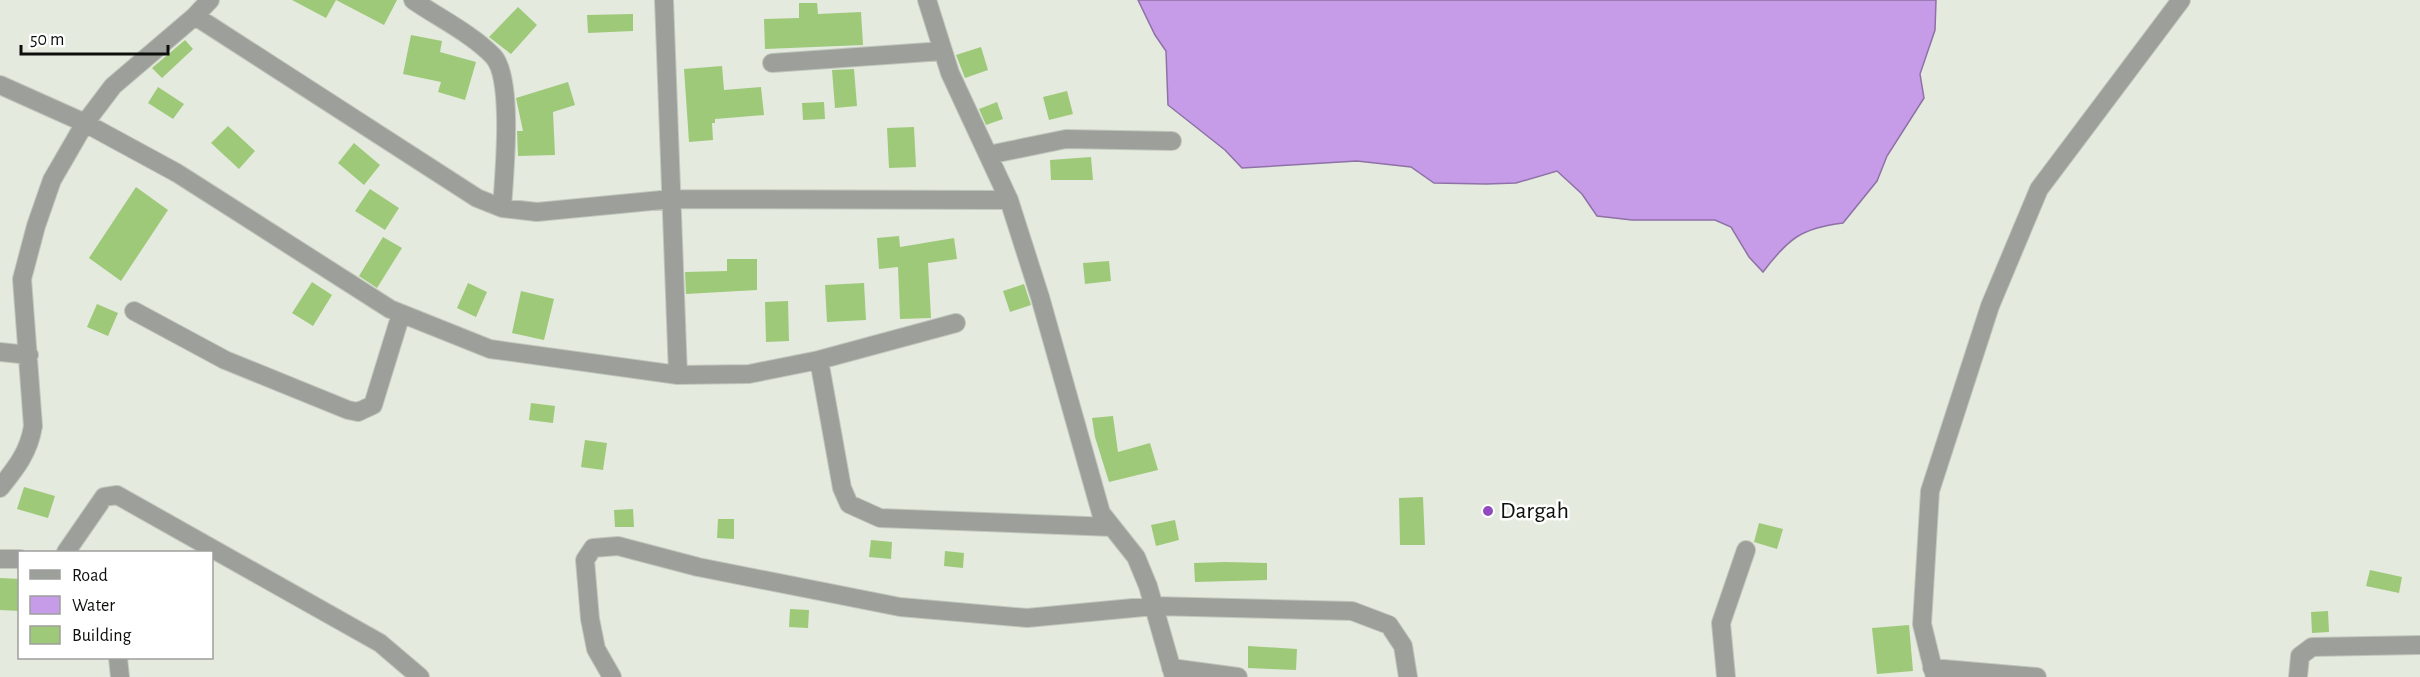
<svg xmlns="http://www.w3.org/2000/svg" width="2420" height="677" font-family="'Alegreya Sans',sans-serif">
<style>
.water{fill:#c69be8;stroke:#8e71a6;stroke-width:1.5}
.building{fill:#9ec979}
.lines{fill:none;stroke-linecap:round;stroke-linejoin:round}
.street-casing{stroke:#c1c7bc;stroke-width:20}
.street{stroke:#9d9f9a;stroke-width:18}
.poi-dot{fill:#914bbf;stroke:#fff;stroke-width:2}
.labels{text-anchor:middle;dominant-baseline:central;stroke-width:5;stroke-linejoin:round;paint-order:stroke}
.poi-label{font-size:24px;fill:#0c0f0b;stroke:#fff;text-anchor:start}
</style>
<rect width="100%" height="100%" fill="#e4eade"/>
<path class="water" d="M1138,0H1936L1935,30L1920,74L1924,98L1887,156L1877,181L1843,223C1801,228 1788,239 1763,272L1749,257L1731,227L1715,220H1632L1597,216L1582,194L1557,171L1516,183L1486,184L1434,183L1411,167L1357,161L1242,168L1225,150L1168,105L1166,51L1155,35Z"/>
<path class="building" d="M292,0H397L384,25L336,0L326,18Z
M799,3H817L818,14L861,12L863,45L765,49L764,19L799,18Z
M518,7L537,25L511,54L489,37Z
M633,14V31L588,33L587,15Z
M411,35L442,41L440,52L476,62L465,100L438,92L441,82L403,74Z
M185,40L193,49L162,78L152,68Z
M981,47L988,70L965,78L956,55Z
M722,66L724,90L761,87L764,115L715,119V123H712L713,140L689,142L684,69Z
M854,69L857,106L835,108L832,70Z
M568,82L575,105L553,112L555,155L518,156L517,131H523L516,98Z
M158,87L184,104L173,119L148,103Z
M1067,91L1073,114L1049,120L1043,97Z
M824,102L825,119L803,120L802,103Z
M997,102L1003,119L986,125L979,109Z
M228,126L255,151L239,169L211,143Z
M914,127L916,167L889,168L887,128Z
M354,143L380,165L364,185L338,163Z
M1091,157L1093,180H1051L1050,160Z
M136,187L168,210L121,281L89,258Z
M370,189L399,208L385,230L355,211Z
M899,236L900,247L954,238L957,259L928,263L931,318L900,319L898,267L879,269L877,238Z
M383,237L402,248L377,288L359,276Z
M727,259H757V290L686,294L685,272L727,271Z
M1109,261L1111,281L1085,284L1083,263Z
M312,282L332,295L313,326L292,313Z
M468,283L487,292L476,317L457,308Z
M864,283L866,320L827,322L825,285Z
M1024,284L1031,305L1010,312L1003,291Z
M521,291L554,299L544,340L512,333Z
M788,301L789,341L766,342L765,302Z
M97,304L118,313L108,336L87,327Z
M531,403L555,406L553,423L529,420Z
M1113,416L1118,452L1150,443L1158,470L1109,482L1095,437L1092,418Z
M585,440L607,443L603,470L581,467Z
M24,487L55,496L48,518L17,509Z
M1423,497L1425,545H1400L1399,498Z
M633,509L634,527H615L614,510Z
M718,519H734V539L717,538Z
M1175,520L1179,540L1156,546L1151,525Z
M1759,523L1783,529L1777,549L1754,542Z
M871,540L892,542L891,559L869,557Z
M945,551L964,553L963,568L944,566Z
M1225,562L1267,563V580L1195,582L1194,563Z
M2370,570L2402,577L2399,593L2366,586Z
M0,578L20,579V611L0,610Z
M790,609L809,610L808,628L789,627Z
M2328,611L2329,632L2312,633L2311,612Z
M1909,625L1913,671L1877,674L1872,628Z
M1248,646L1297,649L1296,670L1248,668Z"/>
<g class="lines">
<defs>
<path id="street" d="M413,0C439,18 472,34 493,56C514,78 504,176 502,208
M664,0L678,375
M927,0L950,73L1009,200L1040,297L1101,513L1136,557L1148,586L1174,677
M195,16L477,198L502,208L537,212L672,199L1009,200
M772,63L943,51
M0,85L85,123L177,173L390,309L490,349L678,375L749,374L819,360L956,323
M988,155L1066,139L1172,141
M134,311L225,360L348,410L358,412L373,405L401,314
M0,352L29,355
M819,360L842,488L849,504L880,518L1112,527
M0,488C16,468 29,452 33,426L22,279L36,226L52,180L85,123L113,86L195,16L210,0
M66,552L104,497L117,495L380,643L420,677
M0,559H20
M118,658L120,677
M1171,668L1238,677
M1932,668L2037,677
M612,677L596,649L590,619L585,560L593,548L618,546L698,567L900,607L1027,618L1154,606L1352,611L1389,625L1403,646L1408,677
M1726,677L1721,623L1746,550
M1935,677L1922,624L1930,491L1990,306L2039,189L2181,0
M2298,677L2300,656L2312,647L2420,645"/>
</defs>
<use href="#street" class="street-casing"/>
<use href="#street" class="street"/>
</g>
<circle class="poi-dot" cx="1488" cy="511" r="6"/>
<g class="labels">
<g class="poi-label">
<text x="1500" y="511">Dargah</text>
</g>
</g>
<rect x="18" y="551" width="195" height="108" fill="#ffffff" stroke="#9e9f9d" stroke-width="1.5"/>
<rect x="30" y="570" width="30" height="9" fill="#9d9f9a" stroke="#9e9f9d" stroke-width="1.5"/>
<text x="72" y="581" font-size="18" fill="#0c0f0b">Road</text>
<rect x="30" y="596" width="30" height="18" fill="#c69be8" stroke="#9e9f9d" stroke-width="1.5"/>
<text x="72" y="611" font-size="18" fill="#0c0f0b">Water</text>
<rect x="30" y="626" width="30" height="18" fill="#9ec979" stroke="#9e9f9d" stroke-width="1.5"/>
<text x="72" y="641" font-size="18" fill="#0c0f0b">Building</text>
<path d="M21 45v9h147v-9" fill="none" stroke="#0c0f0b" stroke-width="3"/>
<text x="30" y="45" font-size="18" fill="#0c0f0b" stroke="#ffffff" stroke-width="4.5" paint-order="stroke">50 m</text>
</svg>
